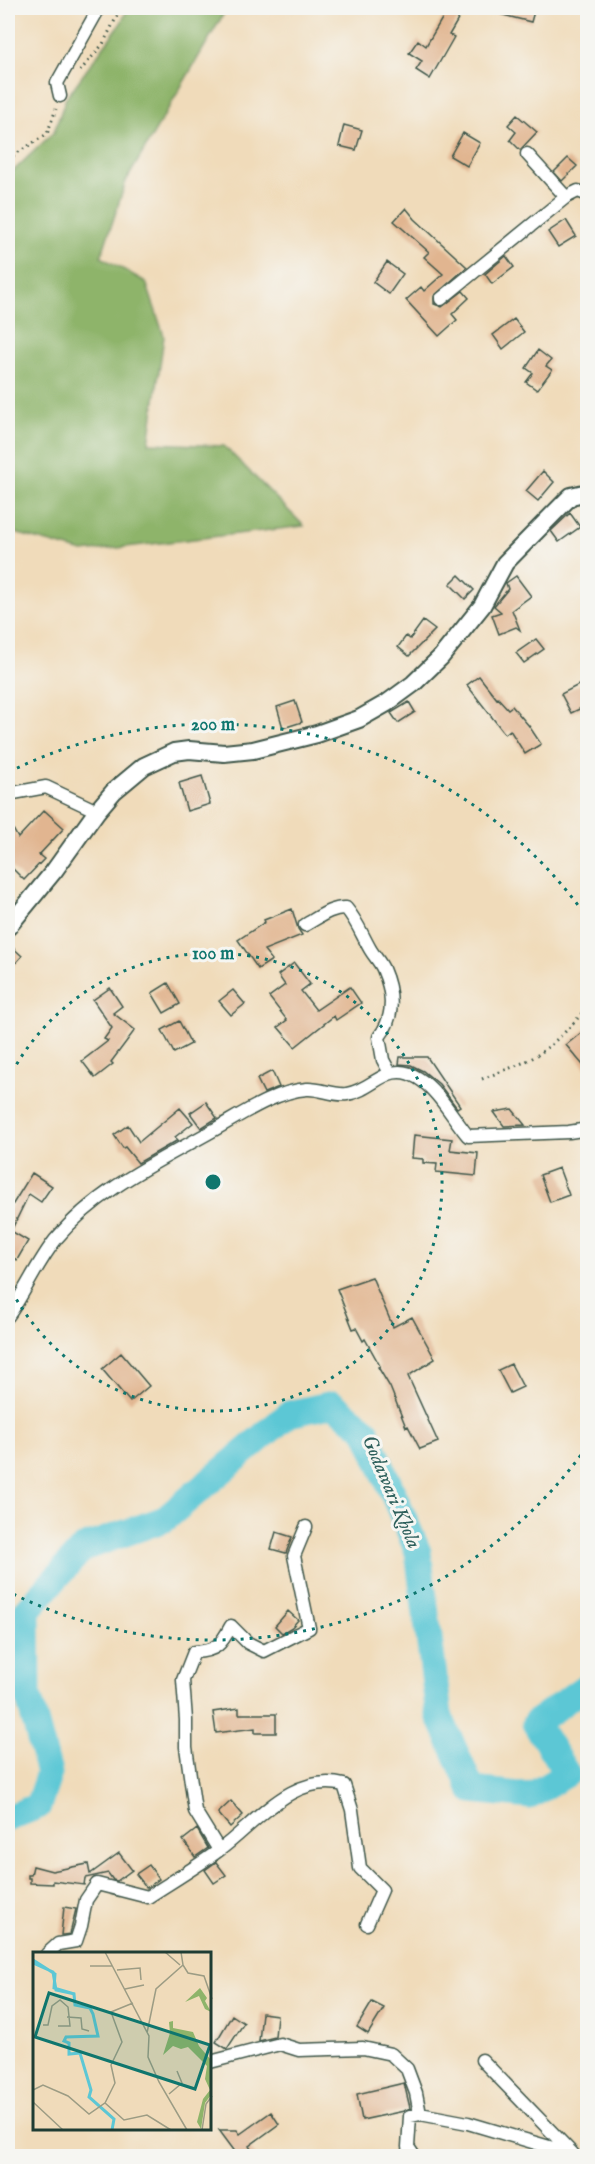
<svg xmlns="http://www.w3.org/2000/svg" width="595" height="2164" font-family="'IM FELL English',serif">
<style>
.forest{fill:#8eb46a;stroke:#56784f;stroke-width:1.5}
.lines{fill:none;stroke-linecap:round;stroke-linejoin:round}
.river{stroke:#5cc7d5;stroke-width:27}
.building{fill:#e1b590}
.street-casing{stroke:#3e5548;stroke-width:15}
.secondary-casing{stroke:#3e5548;stroke-width:20}
.path{stroke:#3e5548;stroke-width:3;stroke-dasharray:1.5 4.5;stroke-linecap:butt}
.street{stroke:#fff;stroke-width:12}
.secondary{stroke:#fff;stroke-width:16}
.ring{fill:none;stroke:#0f766e;stroke-width:3;stroke-dasharray:3 6}
.labels{text-anchor:middle;dominant-baseline:central;stroke-width:6;stroke-linejoin:round;paint-order:stroke}
.water-label{font-size:20px;font-style:italic;fill:#2e605c;stroke:#f6f6f2}
.inset-river{fill:none;stroke:#5cc7d5;stroke-width:3}
.inset-road{fill:none;stroke:#9c9c84;stroke-width:1.5}
.view{fill:#0f766e;fill-opacity:0.15;stroke:#0f766e;stroke-width:3}
.inset-edge{fill:none;stroke:#1f3d34;stroke-width:3}
.centre{fill:#0f766e;stroke:#f6f6f2;stroke-width:3}
.ring-label{font-size:18px;text-anchor:middle;font-weight:bold;fill:#0f766e;stroke:#f6f6f2;stroke-width:6;stroke-linejoin:round;paint-order:stroke}
</style>
<rect width="100%" height="100%" fill="#f6f6f2"/>
<filter id="ink" filterUnits="userSpaceOnUse"><feTurbulence type="fractalNoise" baseFrequency=".0167" numOctaves="2"/><feDisplacementMap in="SourceGraphic" scale="12" xChannelSelector="R" yChannelSelector="G"/><feConvolveMatrix kernelMatrix="1 2 1 2 8 2 1 2 1" color-interpolation-filters="sRGB"/></filter>
<filter id="wash" filterUnits="userSpaceOnUse"><feTurbulence type="fractalNoise" baseFrequency=".008" numOctaves="4" result="noise"/><feDisplacementMap in="SourceGraphic" scale="24" xChannelSelector="R" yChannelSelector="G"/><feGaussianBlur stdDeviation="1.35" result="paint"/><feColorMatrix in="noise" values="0 0 0 0 0 0 0 0 0 0 0 0 0 0 0 0 0 1.4 0 .05"/><feComposite in="paint" operator="in"/></filter>
<g filter="url(#wash)">
<rect width="100%" height="100%" fill="#f0dbba"/>
<path class="forest" d="M128,8H227L126,181L101,257L146,282L164,336L149,443L224,446L304,526L83,552L8,531V176L54,132L66,98L121,23Z"/>
<g class="lines">
<path class="river" d="M8,1818L38,1806L49,1773L28,1695L27,1610L83,1548L165,1519L289,1414L333,1404L366,1430L418,1552L439,1715L472,1790L530,1796L567,1774L535,1723L588,1685"/>
</g>
<g id="blocks">
<path class="building" d="M491,8H535L531,22L491,12Z
M447,10L459,18L449,35L454,37L430,79L416,70L422,61L409,53L418,40L426,46Z
M517,115L537,132L520,150L510,140L516,132L508,125Z
M344,125L362,130L356,150L339,146Z
M463,133L480,143L467,166L450,156Z
M568,158L577,166L562,181L554,172Z
M406,208L415,219L467,267L434,296V304L442,307L463,291L469,298L452,314L457,320L439,336L406,300L421,287L424,291L443,274L424,257L429,252L394,221Z
M566,220L576,236L558,247L548,232Z
M506,256L514,267L492,284L485,274Z
M387,262L403,274L389,294L373,282Z
M514,319L524,332L503,349L493,335Z
M538,350L551,360L546,366L552,370L537,390L526,382L533,373L526,368Z
M543,471L554,482L538,501L526,491Z
M570,513L580,527L559,542L551,531Z
M459,575L474,590L465,599L450,584Z
M516,576L531,596L512,610L520,630L516,627L499,634L492,615L501,612L494,606L508,589L506,583Z
M423,621L435,630L409,656L398,647L406,636L410,639Z
M536,639L544,649L524,663L516,653Z
M479,676L497,699L498,698L508,709L512,706L529,726L541,744L525,754L510,730L505,734L467,685Z
M588,680V705L571,713L561,694Z
M295,701L302,722L283,728L277,707Z
M409,702L415,712L398,723L391,713Z
M202,776L210,804L187,811L179,783Z
M44,810L64,828L39,855L44,859L24,880L8,864V820L18,838Z
M292,909L298,929L302,935L264,950L272,960L258,969L238,940L265,922L264,920Z
M8,943L22,956L8,972Z
M294,963L310,984L301,991L316,1010L350,987L361,1003L336,1020L334,1016L295,1047L278,1027L287,1020L269,997L285,985L278,975Z
M168,983L180,1004L164,1013L152,993Z
M110,988L122,1006L113,1013L135,1030L111,1062L113,1064L95,1078L82,1061L108,1041L104,1039L112,1028L93,1000Z
M233,990L245,1004L231,1015L219,1001Z
M179,1021L191,1044L174,1053L162,1030Z
M588,1027V1071L566,1045Z
M400,1057H427L460,1106L457,1108L439,1084L423,1071L411,1065L399,1064Z
M272,1071L279,1087L264,1093L257,1079Z
M206,1102L217,1118L201,1128L190,1113Z
M180,1108L193,1123L175,1137L178,1140L138,1163L125,1147L123,1148L114,1135L128,1125L139,1142Z
M512,1109L525,1125L504,1126L494,1112Z
M414,1135L452,1139L450,1150L478,1153L476,1176L436,1172L437,1164L423,1163V1159L412,1158Z
M559,1168L569,1195L550,1202L540,1175Z
M32,1173L52,1186L41,1202L29,1194L11,1231L28,1241L17,1260L8,1254V1212Z
M372,1277L393,1327L412,1317L435,1359L408,1376L438,1442L420,1449L408,1426L406,1427L390,1387L378,1367L380,1366L365,1339L363,1341L356,1328L353,1329L337,1289Z
M121,1353L149,1386L130,1402L102,1369Z
M511,1364L523,1387L510,1393L498,1370Z
M276,1532L292,1537L286,1553L271,1549Z
M288,1611L298,1620L292,1627L282,1633L275,1626Z
M239,1708V1714H276V1733H255V1728L216,1733L213,1712Z
M231,1801L243,1815L230,1827L218,1813Z
M197,1829L208,1848L195,1857L183,1840Z
M119,1853L132,1870L117,1881L113,1880L108,1873L85,1878L84,1885L53,1881V1884L30,1883V1878H28V1875H31L33,1866L52,1871L88,1864L90,1874Z
M216,1862L226,1875L214,1883L205,1870Z
M149,1865L159,1879L147,1888L136,1874Z
M64,1907L76,1909L70,1934L63,1935H61Z
M372,2002L384,2008L368,2034L357,2027Z
M262,2013L277,2015L275,2037L259,2041Z
M232,2015L244,2023L227,2049L216,2042Z
M404,2083L410,2108L404,2111L362,2120L357,2094Z
M271,2112L279,2124L249,2146L256,2157H239L219,2130H237L240,2134Z"/>
</g>
</g>
<g filter="url(#ink)">
<use href="#blocks" fill-opacity="0" stroke="#3e5548" stroke-width="1.5"/>
<g class="lines">
<defs>
<path id="street" d="M60,96L57,83L99,8
M527,154L566,197
M441,299L566,197L578,191L588,195
M8,794L46,787L97,811
M305,925C318,918 331,907 346,908C357,921 362,935 370,949C374,956 380,962 383,969C393,992 395,1017 379,1037L383,1060L390,1073
M8,1316C25,1292 37,1263 56,1239C97,1190 157,1162 212,1131C239,1116 275,1091 307,1089C320,1088 334,1096 347,1094C374,1090 388,1059 418,1078C439,1091 452,1117 468,1136L569,1132L588,1129
M219,1850L195,1811L186,1747V1720L183,1680L194,1652C216,1651 221,1645 231,1626L248,1643L264,1651L309,1628L294,1556L306,1527
M47,1954L58,1944L76,1941L81,1926L86,1900L97,1884L148,1897C171,1882 195,1868 218,1851C256,1824 291,1772 344,1785L352,1810L360,1868L382,1890L367,1924
M482,2060L572,2153
M210,2062L280,2044L299,2050L363,2048L391,2054L407,2069L416,2093L420,2114
M414,2156L408,2147L410,2116L420,2114L468,2123L573,2154"/>
<path id="secondary" d="M8,927L54,871L97,811L114,791L144,766L174,752L189,750L224,753L253,750L317,734L359,719L387,703L413,684L441,657L482,606L505,563L571,496L588,492"/>
</defs>
<use href="#street" class="street-casing"/>
<use href="#secondary" class="secondary-casing"/>
<path class="path" d="M80,71L103,44L121,8
M8,159L47,134L56,109
M482,1079C501,1071 522,1065 539,1054C554,1043 580,1020 588,1003"/>
<use href="#street" class="street"/>
<use href="#secondary" class="secondary"/>
</g>
</g>
<g class="ring">
<path d="M8 1080A229 229 0 1 1 8 1284"/>
<path d="M586 1448A458 458 0 0 1 9 1592M9 772A458 458 0 0 1 586 916"/>
</g>
<g class="labels">
<g class="water-label">
<text transform="translate(391 1492) rotate(67)">Godawari Khola</text>
</g>
</g>
<g transform="translate(33 1952)">
<rect width="178" height="178" fill="#f0dbba"/>
<path d="M167,36L174,46L172,49L178,60L172,57L166,44L152,50ZM140,69V76L160,80L166,94L178,108V143L172,151L168,177L164,170L170,147L177,138L172,127L174,114L155,95L148,97L140,94L130,103L137,81L136,70Z" fill="#8eb46a"/>
<path class="inset-river" d="M0,8L22,22L21,36L41,42L42,53L57,56L60,62L65,84L33,85L31,89L36,91V102L47,101L58,138L56,145L81,167L79,178M0,11L20,20L23,38L42,42"/>
<path class="inset-road" d="M72,0L116,84L115,105L126,130L154,178M132,0L147,13M150,13L155,21L171,24L179,47M57,14H79M84,18L107,16L108,28M92,37L111,33M34,65L48,66L49,77L56,79M10,73H15L19,54L27,48L35,55L37,74H25M114,81L123,37L150,13L148,0M0,138L10,133L35,144L56,162L72,151L91,168L114,163L138,178M136,142L149,131L144,119M0,150L30,178M72,151L82,131L78,113L89,90L78,60L100,51M169,178L173,152L179,144"/>
<path class="view" d="M16,41L177,93L162,137L2,85Z"/>
<rect width="178" height="178" class="inset-edge"/>
</g>
<circle cx="213" cy="1182" r="9" class="centre"/>
<g class="ring-label">
<text x="213" y="730">200 m</text>
<text x="213" y="959">100 m</text>
</g>
<rect width="595" height="2164" fill="none" stroke="#f6f6f2" stroke-width="30"/>
</svg>
